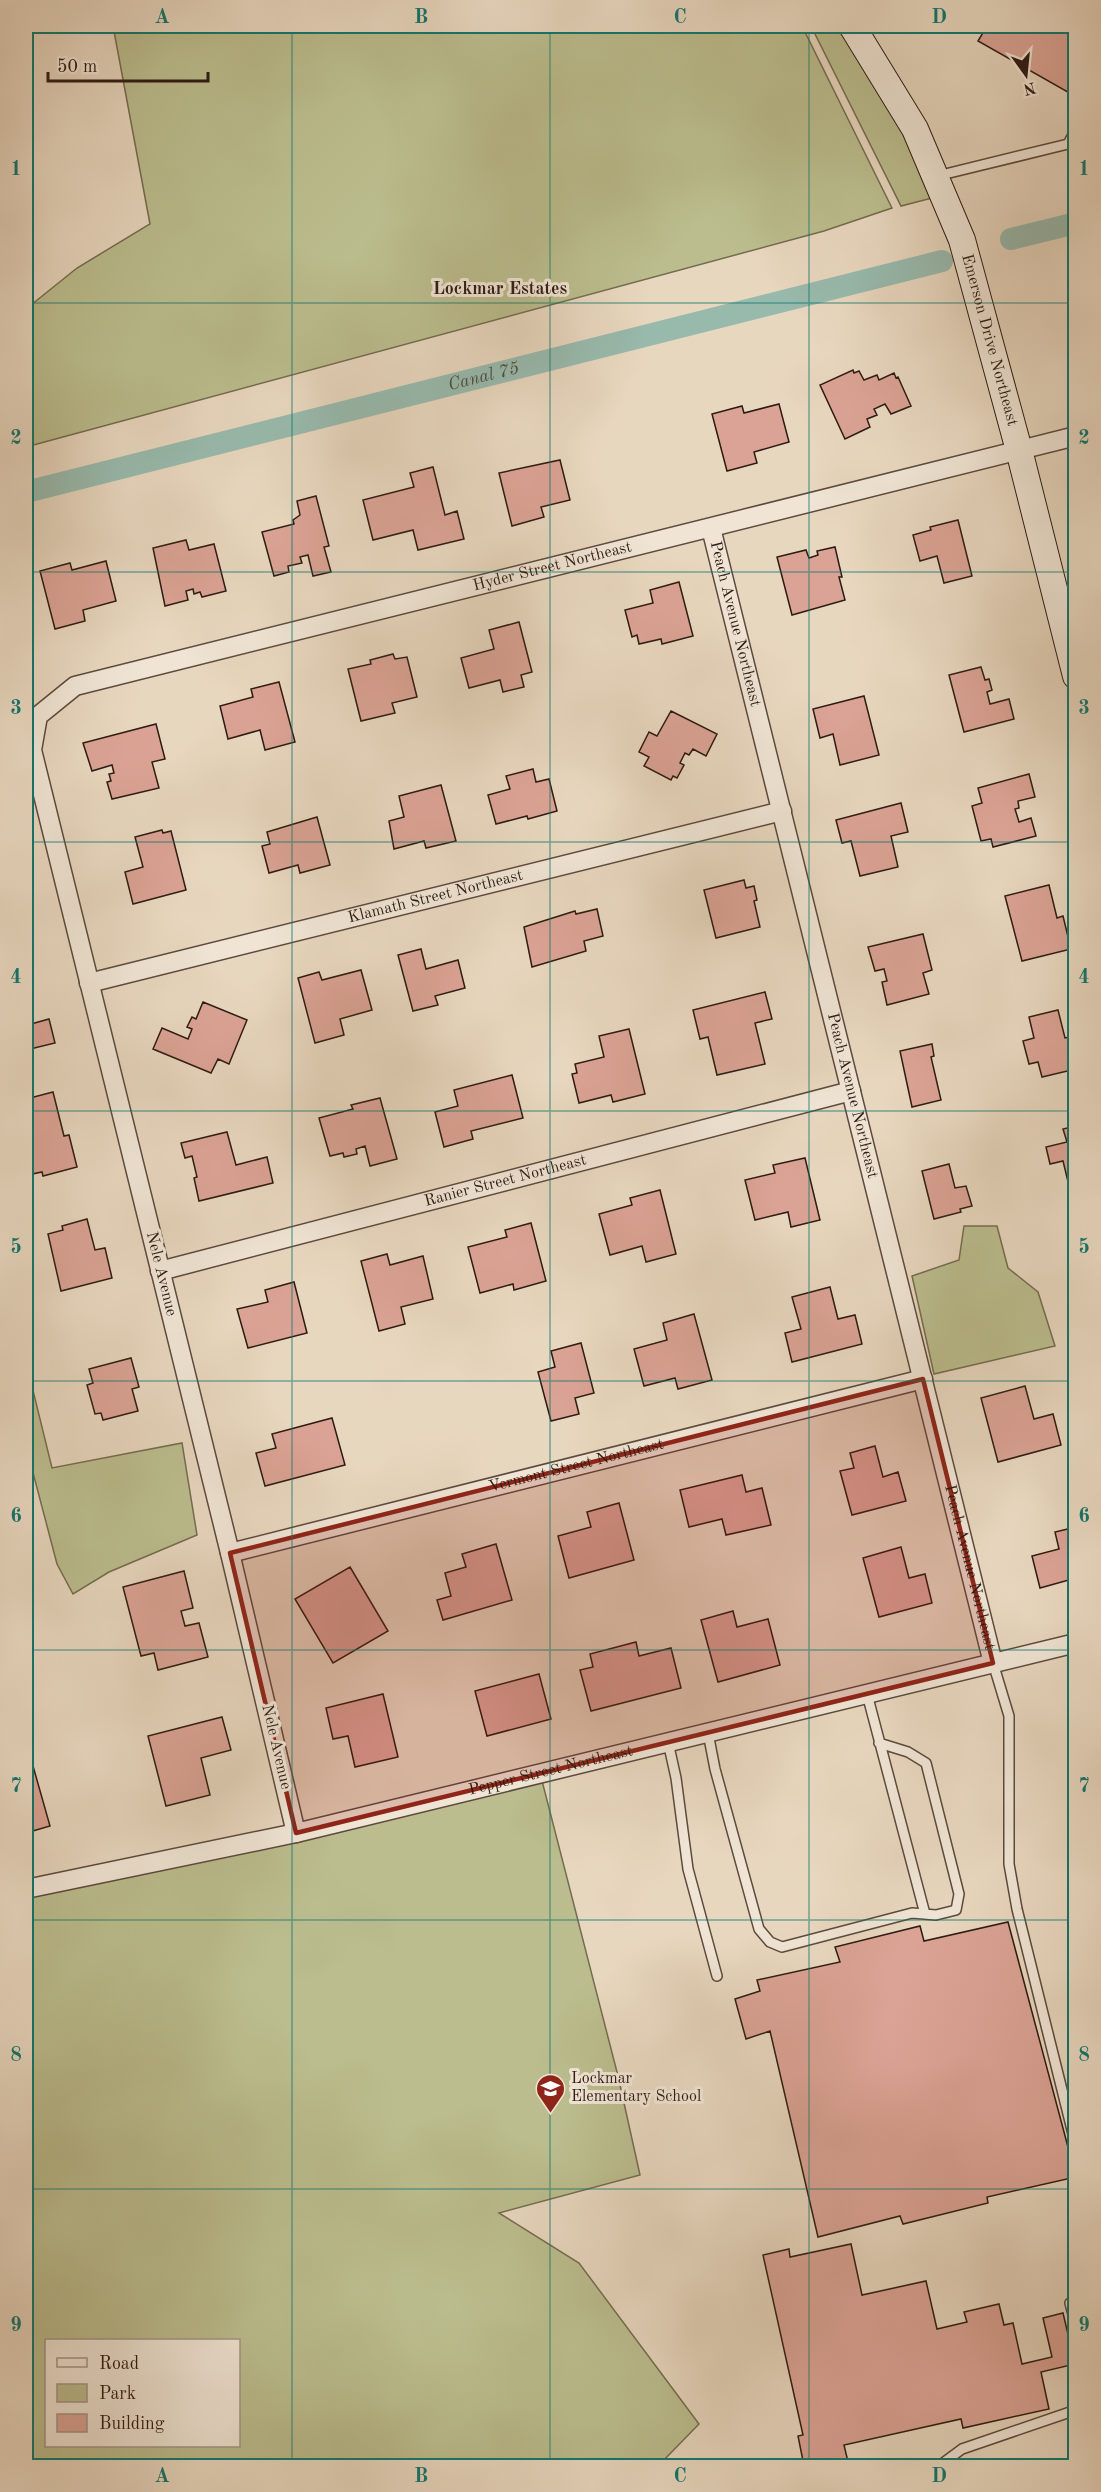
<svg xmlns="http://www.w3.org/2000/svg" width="1101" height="2492" font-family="'Old Standard TT',serif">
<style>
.green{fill:#bbbd8e;stroke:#746c50;stroke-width:1.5;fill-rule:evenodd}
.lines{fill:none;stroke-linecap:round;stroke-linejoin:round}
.canal{stroke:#98baad;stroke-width:22}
.building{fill:#dba395;stroke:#2d1b13;stroke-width:1.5}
.lane-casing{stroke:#5c4a3e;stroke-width:12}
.street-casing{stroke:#5c4a3e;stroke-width:21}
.secondary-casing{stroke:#2d1b13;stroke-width:28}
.lane{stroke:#f0e5d5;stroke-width:9}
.street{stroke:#f0e5d5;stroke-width:18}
.secondary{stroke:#f0e5d5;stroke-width:26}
.marked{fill:#8f2418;fill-opacity:0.2;stroke:#8f2418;stroke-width:4.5;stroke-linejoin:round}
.grid{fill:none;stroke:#0f766e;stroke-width:1.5;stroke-opacity:0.55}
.labels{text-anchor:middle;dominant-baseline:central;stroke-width:6;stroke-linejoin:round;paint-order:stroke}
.street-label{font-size:16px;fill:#2d1b13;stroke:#f0e5d5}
.poi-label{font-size:16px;fill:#2d1b13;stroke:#f0e5d5;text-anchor:start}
.neighbourhood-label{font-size:18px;font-weight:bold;fill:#2d1b13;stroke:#f0e5d5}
.water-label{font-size:18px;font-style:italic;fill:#4d4b41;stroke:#f0e5d5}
.neatline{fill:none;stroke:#0f766e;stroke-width:2}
.grid-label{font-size:20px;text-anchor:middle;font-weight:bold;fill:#0f766e}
</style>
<rect width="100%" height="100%" fill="#e8d7bf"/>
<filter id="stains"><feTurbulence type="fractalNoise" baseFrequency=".00333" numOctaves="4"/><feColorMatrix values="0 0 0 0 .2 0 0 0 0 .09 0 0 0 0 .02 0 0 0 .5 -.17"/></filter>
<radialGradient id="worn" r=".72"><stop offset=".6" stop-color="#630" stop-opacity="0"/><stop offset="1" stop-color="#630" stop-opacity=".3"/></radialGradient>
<path class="green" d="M113,26H802L892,208L824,231L26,447V309L77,268L150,224Z
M811,26H839L843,31L906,135L932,198L901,206Z
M964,1226H997L1008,1268L1038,1292L1055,1346L934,1374L912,1276L959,1260Z
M26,1362L52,1468L182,1443L197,1535L109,1572L73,1594L57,1564L26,1446Z
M540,1773L618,2076L640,2175L499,2213L579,2263L699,2424L659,2465L655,2466H26V1887ZM46,2340H238V2446H46Z"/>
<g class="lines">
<g class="canal">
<path d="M1011,239L1076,223"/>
<path id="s1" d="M26,492L942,261"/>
</g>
</g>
<path class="building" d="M987,26H1076V90L1073,95L978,41Z
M853,370L854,373L859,371L864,380L877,375L879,380L894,373L896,378L898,377L911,406L891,414L885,404L874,409L877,415L867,419L870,427L845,439L820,385Z
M779,404L789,442L754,452L757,463L727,471L712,414L742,406L744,413Z
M560,460L570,500L541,507L544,517L512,526L499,473Z
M433,467L445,515L457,511L464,539L418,550L413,530L373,540L363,500L414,487L410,473Z
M316,496L329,546L324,547L331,572L313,576L308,555L300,557L302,563L288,566L289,572L274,576L262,532L294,524L293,520L300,515L297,501Z
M958,520L972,576L944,583L937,556L920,561L913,535L931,530L930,527Z
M186,540L189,550L214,544L226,591L202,597L200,592L194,594L193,589L186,591L188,600L165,606L153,548Z
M835,547L842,577H839L845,600L792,615L777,557L806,550L809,558L818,555L817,551Z
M106,561L116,601L83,610L85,621L55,629L40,571L70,563L72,570Z
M679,582L693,636L662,644L661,639L639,644L637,635L632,637L625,610L653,603L650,590Z
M519,622L532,672L521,675L524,687L503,692L500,680L469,688L461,658L494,649L489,630Z
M393,654L395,659L407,657L417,697L392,703L395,713L361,721L348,669L371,664L370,660Z
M981,667L985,680L989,679L992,690L987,692L990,704L1009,699L1014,719L964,732L949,675Z
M279,682L295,742L265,750L260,730L228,739L220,706L253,697L251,689Z
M864,696L879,755L840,765L833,734L820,738L813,709Z
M671,711L717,734L706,756L693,749L689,755L685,753L680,763L684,765L677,778L673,776L671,780L644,766L649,757L639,752L649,732L657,736Z
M156,724L165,759L152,762L159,788L112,799L107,782L111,781L109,774L114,773L112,765L92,771L83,743Z
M533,769L536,782L549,779L557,811L528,819L527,816L496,824L488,795L510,789L506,776Z
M1029,774L1035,797L1018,801L1019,808L1015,809L1019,822L1031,818L1036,836L993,847L991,839L981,841L972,806L982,803L978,788Z
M441,785L456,841L426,848L424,841L394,849L389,821L404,817L399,796Z
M901,803L908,832L891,836L898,867L860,876L851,841L842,843L836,820Z
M317,817L330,865L300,873L298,865L269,873L262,846L270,844L267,832Z
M162,830L163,833L171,831L186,890L133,904L125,872L143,867L135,837Z
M744,880L746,888L754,886L757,900L754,901L760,927L716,938L704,890Z
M1049,885L1057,918L1063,916L1071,949L1022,961L1005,896Z
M597,909L603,936L584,941L586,951L532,967L524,927L575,911L576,914Z
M923,934L932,970L923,973L929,994L887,1005L882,982L887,981L884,969L875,971L868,947Z
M421,949L426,969L458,960L465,988L435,996L438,1005L413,1011L398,955Z
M361,970L372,1010L340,1019L344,1035L315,1043L298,978L319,972L322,980Z
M26,992H27L33,1013L28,1014L31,1024L49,1019L55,1043L26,1050Z
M765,992L772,1019L755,1023L765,1064L717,1075L708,1037L700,1039L693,1010Z
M203,1002L247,1020L229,1064L218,1059L211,1073L153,1049L162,1028L188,1039L192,1029L187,1027L192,1017L196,1019Z
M1058,1010L1065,1038L1076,1036V1069L1042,1077L1038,1062L1029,1064L1023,1041L1034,1038L1029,1017Z
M629,1029L645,1094L613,1102L611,1095L579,1103L572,1074L577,1073L575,1064L604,1057L599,1036Z
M932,1044L934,1056L931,1057L941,1100L912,1107L900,1051Z
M512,1075L523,1118L471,1131L473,1139L444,1147L435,1112L458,1106L454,1090Z
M53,1092L64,1136L69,1135L77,1167L43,1176L42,1172L32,1174L26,1147V1099Z
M380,1098L397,1159L370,1166L365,1146L356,1149L357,1154L344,1157L343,1153L330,1156L319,1118L353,1109L351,1105Z
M1076,1126V1189L1070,1190L1063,1161L1050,1164L1046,1147L1067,1142L1063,1129Z
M227,1132L236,1165L267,1157L273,1183L199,1201L194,1178L197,1177L192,1156L185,1158L181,1143Z
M805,1158L820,1220L791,1227L788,1212L755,1220L745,1180L775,1173L773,1165Z
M949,1164L955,1188L966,1186L972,1206L960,1209L961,1212L934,1219L922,1171Z
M660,1190L676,1254L646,1262L642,1246L610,1255L599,1214L632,1205L630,1198Z
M87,1219L95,1250L105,1248L112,1278L61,1291L48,1234L63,1230L62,1226Z
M531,1223L546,1281L514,1290L513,1284L480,1293L468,1247L507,1237L505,1230Z
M387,1254L390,1265L423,1256L433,1299L401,1307L405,1324L379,1331L361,1261Z
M294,1282L307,1333L248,1348L237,1309L268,1302L265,1290Z
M830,1287L838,1319L855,1315L862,1344L792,1362L785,1333L801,1329L792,1297Z
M694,1314L712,1380L678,1389L675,1378L644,1386L634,1349L667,1340L663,1323Z
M581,1343L594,1393L575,1398L579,1414L551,1421L538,1372L555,1367L551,1351Z
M131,1358L139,1387L132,1389L138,1411L103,1420L101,1413L95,1414L87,1385L93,1383L89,1369Z
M1025,1386L1034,1419L1053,1414L1061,1445L998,1462L981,1398Z
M332,1418L345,1465L265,1486L256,1453L276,1448L272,1434Z
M875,1446L883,1477L898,1472L906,1501L852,1515L840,1471L854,1468L850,1453Z
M742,1475L746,1492L762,1488L771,1525L726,1535L722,1519L689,1527L680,1490Z
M619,1503L634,1560L569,1578L558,1536L591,1527L587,1512Z
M1076,1527V1578L1040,1588L1032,1556L1059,1549L1055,1532Z
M496,1544L512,1600L443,1620L437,1600L451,1596L445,1573L466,1567L462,1554Z
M901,1547L909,1578L925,1574L932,1603L879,1617L863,1558Z
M350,1567L388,1631L333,1663L295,1599Z
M184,1571L193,1608L181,1611L185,1626L199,1623L208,1657L158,1670L154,1653L141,1656L123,1587Z
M733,1611L737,1627L768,1619L780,1665L718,1682L701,1620Z
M636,1642L639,1656L671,1648L681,1688L591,1711L580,1670L593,1667L590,1654Z
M539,1674L551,1719L487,1736L475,1691Z
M383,1694L398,1757L355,1767L348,1736L333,1739L326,1708Z
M222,1717L231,1750L201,1758L210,1795L166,1806L148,1736Z
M33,1766L50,1826L26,1833V1768Z
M1008,1922L1076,2177L987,2197L988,2203L903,2224L900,2216L818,2237L770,2031L746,2039L735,1999L760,1991L757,1980L840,1962L835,1947L920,1926L924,1941Z
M851,2244L862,2295L926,2281L937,2329L967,2322L964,2312L999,2304L1004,2325L1013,2323L1022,2364L1052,2357L1043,2318L1063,2313L1075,2364L1041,2372L1049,2409L963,2428L961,2419L844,2445L849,2466H804L798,2436L803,2435L763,2255L789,2249L790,2257Z"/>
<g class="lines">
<defs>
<path id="lane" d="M937,176L1068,144L1076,129
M993,1663L1009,1716V1864L1017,1909L1076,2146
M867,1694L925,1914
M708,1733L715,1769L759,1929L770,1942L782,1947L912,1913L936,1915L956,1910L959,1894L926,1763L908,1752L879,1743
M668,1742L676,1778L688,1869L717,1976
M1076,2299L1070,2303L1076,2326
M939,2466L962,2449L1076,2410"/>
<g id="street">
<path id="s2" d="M711,528L993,1663"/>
<path id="s3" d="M89,983L782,811"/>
<path id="s4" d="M160,1271L851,1091"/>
<path id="s5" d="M230,1553L923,1379"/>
<path id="s6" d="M296,1833L230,1553L32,750L38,716L75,686L1076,436"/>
<path id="s7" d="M26,1889L296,1833L1076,1643"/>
</g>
<g id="secondary">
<path id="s8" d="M852,26L915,129L962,240L1019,450L1076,676"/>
</g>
</defs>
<use href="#lane" class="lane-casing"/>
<use href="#street" class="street-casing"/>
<use href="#secondary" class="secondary-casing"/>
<use href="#lane" class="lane"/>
<use href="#street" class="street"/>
<use href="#secondary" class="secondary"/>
</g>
<path class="marked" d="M923,1379L993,1663L296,1833L230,1553Z"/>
<path class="grid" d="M292,26V2466M550,26V2466M809,26V2466M26,303H1076M26,572H1076M26,842H1076M26,1111H1076M26,1381H1076M26,1650H1076M26,1920H1076M26,2189H1076"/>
<defs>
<symbol id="school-pin" viewBox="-11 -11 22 30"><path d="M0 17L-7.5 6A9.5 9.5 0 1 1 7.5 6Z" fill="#8f2418" stroke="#f0e5d5"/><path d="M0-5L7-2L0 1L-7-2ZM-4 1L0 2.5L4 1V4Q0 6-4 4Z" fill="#fff"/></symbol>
</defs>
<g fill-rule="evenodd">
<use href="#school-pin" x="534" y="2072" width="33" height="45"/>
</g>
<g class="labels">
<g class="street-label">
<text stroke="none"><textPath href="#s8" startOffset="345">Emerson Drive Northeast</textPath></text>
<text stroke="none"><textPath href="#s6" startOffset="1689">Hyder Street Northeast</textPath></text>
<text stroke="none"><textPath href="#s2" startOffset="99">Peach Avenue Northeast</textPath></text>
<text stroke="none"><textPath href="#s3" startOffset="357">Klamath Street Northeast</textPath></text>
<text stroke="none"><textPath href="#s2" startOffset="585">Peach Avenue Northeast</textPath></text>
<text stroke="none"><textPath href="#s4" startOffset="357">Ranier Street Northeast</textPath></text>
<text transform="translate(161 1274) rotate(76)">Nele Avenue</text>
<text stroke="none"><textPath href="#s5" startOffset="357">Vermont Street Northeast</textPath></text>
<text stroke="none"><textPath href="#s2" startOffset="1071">Peach Avenue Northeast</textPath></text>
<text transform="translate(276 1747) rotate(77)">Nele Avenue</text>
<text stroke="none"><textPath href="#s7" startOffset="538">Pepper Street Northeast</textPath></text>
</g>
<g class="poi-label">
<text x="571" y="2079">Lockmar<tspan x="571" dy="18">Elementary School</tspan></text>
</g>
<g class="neighbourhood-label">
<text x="500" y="289">Lockmar Estates</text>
</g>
<g class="water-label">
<text stroke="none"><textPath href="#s1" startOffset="472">Canal 75</textPath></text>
</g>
</g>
<rect width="1101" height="2492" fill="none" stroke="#e8d7bf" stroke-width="66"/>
<rect x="45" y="2339" width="195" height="108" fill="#f0e5d5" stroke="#a29487" stroke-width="1.5"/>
<rect x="57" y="2358" width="30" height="9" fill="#f0e5d5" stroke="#a29487" stroke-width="1.5"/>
<text x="99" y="2369" font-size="18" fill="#2d1b13">Road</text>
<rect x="57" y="2384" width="30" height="18" fill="#bbbd8e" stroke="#a29487" stroke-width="1.5"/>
<text x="99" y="2399" font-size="18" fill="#2d1b13">Park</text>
<rect x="57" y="2414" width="30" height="18" fill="#dba395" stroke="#a29487" stroke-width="1.5"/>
<text x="99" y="2429" font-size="18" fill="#2d1b13">Building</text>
<g transform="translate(1026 75) rotate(165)" stroke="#f0e5d5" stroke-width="4.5" paint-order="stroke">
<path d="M0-4.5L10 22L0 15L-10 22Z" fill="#2d1b13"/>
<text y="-9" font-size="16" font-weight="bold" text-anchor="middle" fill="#2d1b13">N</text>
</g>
<path d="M48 72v9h160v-9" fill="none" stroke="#2d1b13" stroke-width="3"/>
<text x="57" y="72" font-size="18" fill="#2d1b13" stroke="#f0e5d5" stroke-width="4.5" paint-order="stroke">50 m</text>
<rect x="33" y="33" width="1035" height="2426" class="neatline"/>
<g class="grid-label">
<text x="162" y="23">A</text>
<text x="421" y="23">B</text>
<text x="680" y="23">C</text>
<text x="939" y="23">D</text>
<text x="16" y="175">1</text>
<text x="1084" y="175">1</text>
<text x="16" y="444">2</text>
<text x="1084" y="444">2</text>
<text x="16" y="714">3</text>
<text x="1084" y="714">3</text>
<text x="16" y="983">4</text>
<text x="1084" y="983">4</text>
<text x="16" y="1253">5</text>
<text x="1084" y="1253">5</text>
<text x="16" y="1522">6</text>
<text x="1084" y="1522">6</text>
<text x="16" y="1792">7</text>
<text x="1084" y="1792">7</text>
<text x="16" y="2061">8</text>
<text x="1084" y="2061">8</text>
<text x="16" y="2331">9</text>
<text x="1084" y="2331">9</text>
<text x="162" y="2482">A</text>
<text x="421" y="2482">B</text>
<text x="680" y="2482">C</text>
<text x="939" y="2482">D</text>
</g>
<rect width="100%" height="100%" filter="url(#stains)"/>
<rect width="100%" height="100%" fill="url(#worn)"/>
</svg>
